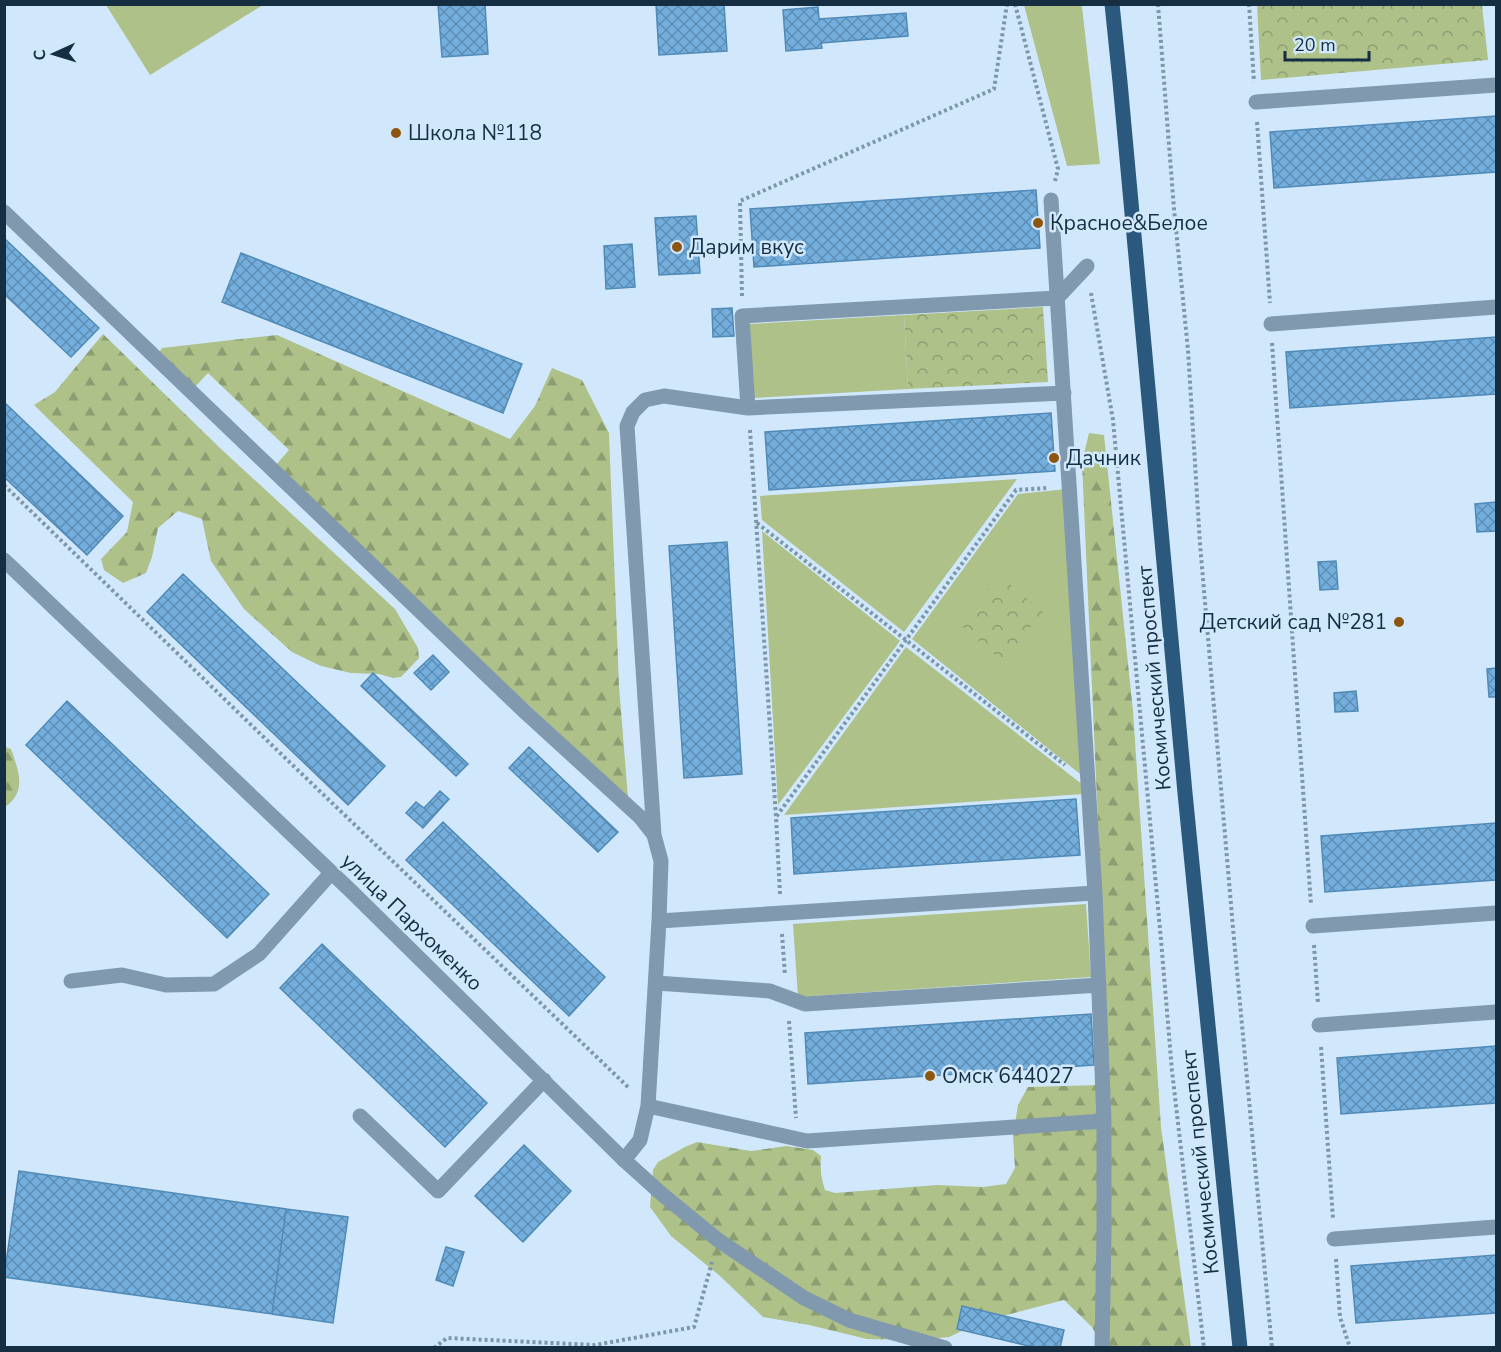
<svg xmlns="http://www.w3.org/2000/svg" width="1501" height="1352" font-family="'Nunito Sans',sans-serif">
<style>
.grass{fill:#adc189}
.forest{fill:url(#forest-firs)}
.park{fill:url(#park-crowns)}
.building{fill:url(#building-cross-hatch);stroke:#508ab7;stroke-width:1.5}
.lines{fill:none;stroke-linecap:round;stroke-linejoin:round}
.path{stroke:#7e96a9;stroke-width:4;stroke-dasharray:3 3;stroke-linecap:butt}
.service{stroke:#8099ae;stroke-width:15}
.tertiary{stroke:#8099ae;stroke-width:15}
.primary{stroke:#2a597d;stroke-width:15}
.poi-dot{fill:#8e550f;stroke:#d1e8fc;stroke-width:2}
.labels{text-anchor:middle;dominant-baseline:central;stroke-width:5;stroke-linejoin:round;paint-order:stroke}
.poi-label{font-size:21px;fill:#162e41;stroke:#d1e8fc;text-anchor:start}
.street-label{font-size:21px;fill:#162e41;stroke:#d1e8fc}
</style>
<defs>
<pattern id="forest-firs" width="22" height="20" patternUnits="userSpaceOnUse" patternTransform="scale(1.5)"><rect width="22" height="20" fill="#adc189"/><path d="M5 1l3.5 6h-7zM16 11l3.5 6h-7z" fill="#8c9d72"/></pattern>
<pattern id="park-crowns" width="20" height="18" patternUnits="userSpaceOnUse" patternTransform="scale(1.5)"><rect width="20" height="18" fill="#adc189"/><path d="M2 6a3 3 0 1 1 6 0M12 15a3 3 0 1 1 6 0" fill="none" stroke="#8c9d72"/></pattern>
<pattern id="building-cross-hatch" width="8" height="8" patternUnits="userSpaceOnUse" patternTransform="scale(1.5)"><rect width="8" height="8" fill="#73aedd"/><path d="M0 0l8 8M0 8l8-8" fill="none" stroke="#5d8eb5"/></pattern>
</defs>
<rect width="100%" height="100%" fill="#d1e8fc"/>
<path class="grass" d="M1081,4L1082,7L1100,164L1067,166L1024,5Z
M106,5H263L150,75Z
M904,315L908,389L754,398L749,324Z
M1017,479L904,632L762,520L760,496Z
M1067,489L1085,778L912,639L1018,494Z
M762,531L900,641L778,805Z
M906,647L1083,785V794L784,815Z
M1086,904L1091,977L798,997L793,924Z"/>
<path class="forest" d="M103,334L221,449L395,609L418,648L419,658L401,677L393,678L379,674L351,673L321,666L292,652L244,609L211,561L202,519L178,511L158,528L152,557L146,573L123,583L104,570L101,559L127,532L133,502L34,405L55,392Z
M277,335L510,439L535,406L552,368L582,380L609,433L619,686L628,798L505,683L275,466L289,450L208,373L193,389L157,356L162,348Z
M1089,433L1104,435L1133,711L1161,1127L1191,1347H1102L1092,1327L1064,1300L983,1321L949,1337L917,1340L867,1339L809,1325L763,1317L720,1276L671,1236L650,1207L653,1170L658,1162L685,1147L697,1142L751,1151L786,1146L813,1150L821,1156C820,1169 821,1178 825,1190L835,1193L937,1185L983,1187L1006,1184L1015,1168L1013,1136L1018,1105L1028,1087L1099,1085L1109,1073L1082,462Z
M5,747L11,749C18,770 28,791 5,807Z"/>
<path class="park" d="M1257,5H1482L1488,60L1261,80Z
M1043,307L1048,382L908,389L904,315Z
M999,575L1043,612L1002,661L958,623Z"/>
<path class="building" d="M438,4H485L488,54L442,57Z
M656,4H724L727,51L659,55Z
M818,7L819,19L906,13L908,36L821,43L822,48L786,51L783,10Z
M1496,116V172L1274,188L1270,132Z
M1036,190L1040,248L754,267L750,209Z
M696,216L700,273L659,275L655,218Z
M4,238L99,328L71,357L4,294Z
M632,244L635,287L606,289L604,246Z
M241,253L522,364L503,413L222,302Z
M732,308L734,336L713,337L712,309Z
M1496,337V394L1290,408L1286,352Z
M4,402L123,516L87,555L4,477Z
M1051,413L1055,471L769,490L765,432Z
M1496,502V531L1477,532L1475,504Z
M727,542L742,774L684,778L669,546Z
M1336,561L1338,589L1320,590L1318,562Z
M183,574L385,766L348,805L147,612Z
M433,655L449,672L431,690L414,673Z
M1496,668V697H1489L1487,669Z
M373,673L468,764L456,776L361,686Z
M1356,691L1358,711L1335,712L1334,693Z
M67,701L269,894L227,938L26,745Z
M529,747L618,832L598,852L509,768Z
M440,791L449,799L423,828L406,813L416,802L424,808Z
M1076,799L1080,855L794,874L791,818Z
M443,822L605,977L569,1016L406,860Z
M1496,823V880L1325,892L1321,836Z
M322,944L487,1103L445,1147L280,988Z
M1091,1014L1094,1065L808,1084L805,1033Z
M1496,1046V1103L1341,1114L1337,1058Z
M524,1145L571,1191L523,1242L475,1196Z
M19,1171L286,1209L272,1314L4,1277Z
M286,1209L348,1217L333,1323L272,1314Z
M446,1247L464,1252L453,1286L436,1280Z
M1496,1255V1313L1356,1323L1351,1266Z
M962,1306L1064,1330L1060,1348H1037L957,1329Z"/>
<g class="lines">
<path class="path" d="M1015,4L1058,169L1055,181
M1158,4L1174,209L1188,350L1200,544L1233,928L1272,1348
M1249,4L1254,82
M1257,122L1270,303
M1091,293L1113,420L1161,940L1172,1071L1204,1348
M742,296L740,201L994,89L1007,4
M1272,343L1311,905
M750,430L776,817
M4,485L279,752L628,1087
M757,523L1065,765
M780,894L776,817L1016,490L1048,488
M782,934L785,975
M1314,945L1318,1003
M789,1021L796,1118
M1321,1047L1333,1219
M1336,1259L1340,1317L1350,1348
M434,1348L447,1338L595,1345L694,1327L712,1262"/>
<path class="service" d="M1256,102L1496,85
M1051,200L1095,893L1104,1121V1234L1102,1348
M4,212L524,711L640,817L654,835L661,861L659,921L648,1106L640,1140L624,1160
M1271,324L1496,307
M748,408L742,316L1057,298L1087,266
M654,835L627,426L633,412L645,400L664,396L748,408L1064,393
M659,921L1095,893
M1313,926L1496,913
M71,981L122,975L166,985L214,984L259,954L331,873
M656,983L770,991L805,1004L1099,985
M1319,1025L1496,1012
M648,1106L807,1141L1104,1121
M360,1116L438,1191L544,1080
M1334,1239L1496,1227"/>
<path class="tertiary" d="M4,560L352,892L624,1160L663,1195L718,1240L804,1298L849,1320L945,1348"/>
<path class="primary" d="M1112,4L1120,82L1185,793L1240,1348"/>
</g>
<g class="poi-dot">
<circle cx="396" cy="133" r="6"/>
<circle cx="1038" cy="223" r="6"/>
<circle cx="677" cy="247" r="6"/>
<circle cx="1054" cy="458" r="6"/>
<circle cx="1399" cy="622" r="6"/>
<circle cx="930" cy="1076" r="6"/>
</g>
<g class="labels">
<g class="poi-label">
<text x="408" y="133">Школа №118</text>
<text x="1050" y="223">Красное&amp;Белое</text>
<text x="689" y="247">Дарим вкус</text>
<text x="1066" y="458">Дачник</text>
<text x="1387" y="622" text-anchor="end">Детский сад №281</text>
<text x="942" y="1076">Омск 644027</text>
</g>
<g class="street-label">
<text transform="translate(1154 678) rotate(-95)">Космический проспект</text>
<text transform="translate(412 922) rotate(44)">улица Пархоменко</text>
<text transform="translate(1200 1162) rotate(-96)">Космический проспект</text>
</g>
</g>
<rect width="1501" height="1352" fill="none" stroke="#162e41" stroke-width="12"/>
<g transform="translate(54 54) rotate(266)" stroke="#d1e8fc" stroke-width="4.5" paint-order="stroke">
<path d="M0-4.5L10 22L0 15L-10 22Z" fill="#162e41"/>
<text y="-9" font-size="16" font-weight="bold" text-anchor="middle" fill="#162e41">С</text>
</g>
<path d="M1285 51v9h84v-9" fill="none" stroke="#162e41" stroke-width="3"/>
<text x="1294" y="51" font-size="18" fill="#162e41" stroke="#d1e8fc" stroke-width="4.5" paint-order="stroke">20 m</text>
</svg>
